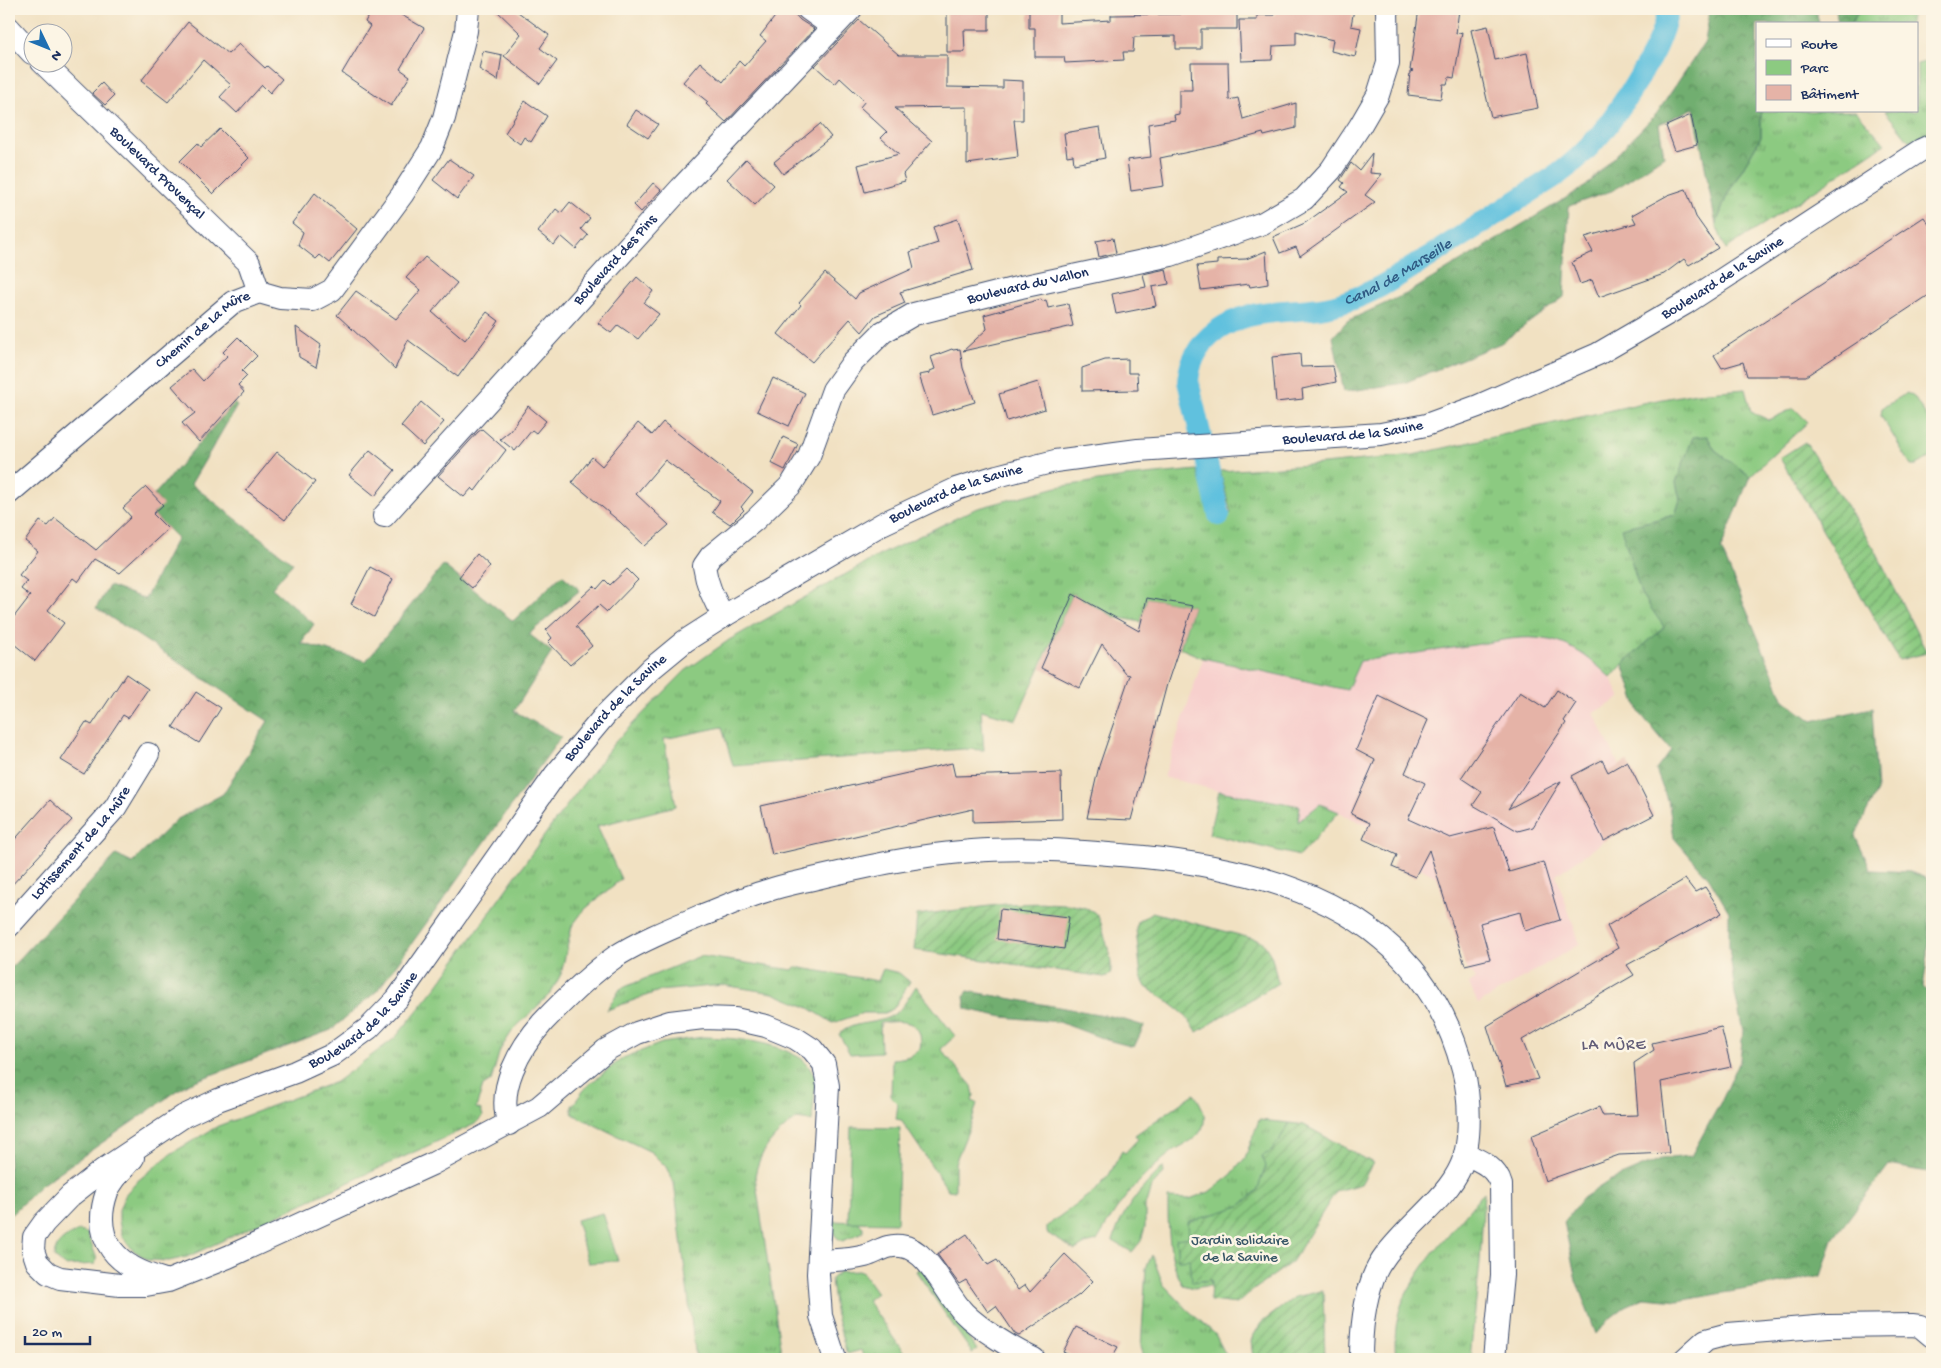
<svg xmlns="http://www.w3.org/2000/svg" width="1941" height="1368" font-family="'Gochi Hand',sans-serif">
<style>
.built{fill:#f7d0cd}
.grass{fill:url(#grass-tufts);stroke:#547c70}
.forest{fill:url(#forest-crowns);stroke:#466e66}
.park{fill:#8cca81;stroke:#547c70}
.garden{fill:url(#garden-furrows);stroke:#547c70}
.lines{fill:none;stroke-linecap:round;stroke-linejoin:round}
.canal{stroke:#60c1de;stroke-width:22}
.building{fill:#e5b3a7}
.minor-casing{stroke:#3b4a6d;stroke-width:24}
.minor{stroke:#fff;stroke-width:22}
.labels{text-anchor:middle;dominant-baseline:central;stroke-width:5;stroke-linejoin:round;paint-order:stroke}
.street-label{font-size:15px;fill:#1b2f5e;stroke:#fcf5e5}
.park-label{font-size:15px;fill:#375667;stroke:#fcf5e5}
.water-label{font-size:16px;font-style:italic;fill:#305b84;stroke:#fcf5e5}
.neighbourhood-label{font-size:16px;letter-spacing:1px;fill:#625d78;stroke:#fcf5e5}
</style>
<defs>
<pattern id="grass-tufts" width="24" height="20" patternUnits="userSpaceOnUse" patternTransform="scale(1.25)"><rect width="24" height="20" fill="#8cca81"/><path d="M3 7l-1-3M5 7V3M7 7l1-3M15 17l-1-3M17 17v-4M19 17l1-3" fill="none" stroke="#72a46d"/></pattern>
<pattern id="forest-crowns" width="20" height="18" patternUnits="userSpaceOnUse" patternTransform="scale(1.25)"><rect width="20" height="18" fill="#71ae6f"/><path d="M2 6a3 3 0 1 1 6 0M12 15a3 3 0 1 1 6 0" fill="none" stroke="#5c8e5e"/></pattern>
<pattern id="garden-furrows" width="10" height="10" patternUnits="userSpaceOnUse" patternTransform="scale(1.25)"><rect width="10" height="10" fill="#8cca81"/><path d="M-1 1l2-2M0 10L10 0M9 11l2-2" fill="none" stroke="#72a46d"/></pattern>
</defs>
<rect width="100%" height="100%" fill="#fcf5e5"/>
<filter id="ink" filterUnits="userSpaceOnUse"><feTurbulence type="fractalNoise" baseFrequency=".02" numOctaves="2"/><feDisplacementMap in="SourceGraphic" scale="10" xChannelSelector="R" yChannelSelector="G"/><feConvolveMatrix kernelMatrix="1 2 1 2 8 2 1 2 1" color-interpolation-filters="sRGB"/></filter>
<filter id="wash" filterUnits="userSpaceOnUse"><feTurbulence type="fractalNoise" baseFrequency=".0096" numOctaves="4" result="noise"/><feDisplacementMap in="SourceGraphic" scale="20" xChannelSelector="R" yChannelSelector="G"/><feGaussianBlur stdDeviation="1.12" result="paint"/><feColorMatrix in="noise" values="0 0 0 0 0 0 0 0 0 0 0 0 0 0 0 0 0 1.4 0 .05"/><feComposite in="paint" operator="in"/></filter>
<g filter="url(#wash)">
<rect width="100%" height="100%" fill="#f1e1c2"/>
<path class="built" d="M1510,637H1531L1551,640L1571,647L1595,662L1611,678L1621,698L1594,713L1619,765L1627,761L1654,815L1604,841L1556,875L1580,944L1478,1004L1469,984L1475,979L1465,965L1437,877L1420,868L1415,877L1392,867L1396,855L1363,839L1368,826L1321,804L1297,823L1299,805L1219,791L1164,777L1203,658L1346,690L1360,661L1479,644Z"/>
<path class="grass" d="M1860,9H1912L1910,24H1851Z
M1932,60V131L1909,141L1885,111H1917V64Z
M1761,111H1856L1885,144L1726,249L1716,225L1727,195L1761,137Z
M1745,389L1751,412L1769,420L1794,408L1808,422L1750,476L1715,450L1707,436L1676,482L1680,500L1675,515L1622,528L1641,594L1665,627L1623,664L1611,678C1593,661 1574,645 1550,640C1523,634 1500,641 1474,645C1436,650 1398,656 1360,661L1347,690L1203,658L1180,648L1193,606L1147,598L1141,622L1115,617L1073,594L1016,720L981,710L984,750L963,749L733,766L722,727L664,739L676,806L597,826L621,879L584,910L572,926L561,974L551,993L513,1030L500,1050L491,1081L483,1086L476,1108L481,1110L483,1116L475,1124L187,1257L169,1261L148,1260L133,1250L122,1236L119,1221V1210L125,1195L135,1183L172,1153L218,1126L336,1082L395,1038L438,985L549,829L614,743L685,671L729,640L878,556L975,509L1057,487L1125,477L1197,470L1211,517L1231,513L1220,471L1324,464L1413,455L1647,402L1696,393Z
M1219,791L1300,806L1298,822L1320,804L1339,812L1299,856L1209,834Z
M700,956L793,970L795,967L878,981L883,969L899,973L910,982L893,1009L884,1013H863L833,1023L809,1008L773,993L723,985L659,991L607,1010L620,989Z
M916,986L955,1036L941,1049L972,1086L974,1095L972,1101L977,1103L972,1121L955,1163V1191L948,1190L901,1120L896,1119L898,1104L891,1097L892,1059C904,1058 911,1057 920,1049C925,1019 902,1020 880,1023L881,1052L850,1054L839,1034C854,1021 870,1025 887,1018C901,1013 908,998 916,986Z
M703,1037C736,1038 773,1041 802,1059C807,1063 812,1072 816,1078L812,1121L796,1119C775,1135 760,1149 755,1176L782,1359H696L674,1183L666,1167L651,1152L572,1114V1106L587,1086L623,1058L662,1043Z
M1194,1094C1201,1104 1208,1116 1202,1129C1195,1142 1182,1144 1172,1152C1160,1161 1147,1173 1137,1184C1121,1200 1109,1221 1097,1241L1085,1244L1075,1250L1047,1233V1227L1052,1222L1097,1189L1109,1175L1122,1151L1125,1153L1138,1139L1135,1135Z
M1259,1120L1290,1123L1272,1151L1257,1191L1240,1206L1223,1212L1190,1259L1193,1281L1211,1280V1285L1194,1288L1183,1285C1168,1260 1168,1226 1168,1198L1189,1199L1209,1192L1231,1175L1245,1158Z
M1163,1167L1164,1173L1151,1187L1145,1206V1227L1141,1241L1132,1252L1113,1241C1122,1209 1140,1190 1163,1167Z
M1484,1192L1480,1262L1470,1359H1396C1394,1342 1395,1320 1402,1303C1419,1264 1457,1226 1484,1192Z
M833,1221L858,1222L863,1227V1232L843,1241C833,1237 832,1231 833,1221Z
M79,1231L87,1233L97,1259L95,1264L64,1266L54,1257C55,1242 66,1236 79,1231Z
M1152,1255L1163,1284L1188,1310L1215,1334L1228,1359H1147L1144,1357L1141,1347L1146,1268Z
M921,1267L977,1350L972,1353L916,1271Z
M858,1271L863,1273L877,1293L867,1300L908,1359H864L861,1350L847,1354L835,1312L831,1279L839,1272Z"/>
<path class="forest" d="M1710,9H1816L1819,24H1757V111H1761V137L1727,195L1716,225L1694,108L1659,124L1664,156L1614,190L1569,206L1564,297L1501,343L1404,383L1344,392L1333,337L1347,321L1408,293L1586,186L1657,113L1705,42Z
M1836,9H1860L1851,24H1838Z
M234,403L237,406L191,484L293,563L272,588L314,624L301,643L366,661L443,565L513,621L562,575L580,590L529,634L552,652L514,711L561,737L378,990L331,1030L187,1084L41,1185L9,1217V970L116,855L132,863L176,820L223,794L268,721L96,608L109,586L145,599L177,538L153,514L162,505L154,495Z
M1707,436L1715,450L1750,476L1721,549L1784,700L1812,721L1872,708L1877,791L1855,836L1871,870L1910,872L1931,880L1928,955L1923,987L1932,995V1169L1927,1172L1889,1165L1833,1239L1821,1276L1678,1301L1644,1298L1626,1306L1608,1320L1596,1334L1576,1280L1564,1222L1583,1198L1609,1181L1661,1159L1691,1156L1723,1098L1740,1060L1743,1031L1735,994L1729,947V912L1709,878L1674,838L1669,805L1656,770L1671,750L1639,712L1623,664L1664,627L1641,594L1621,528L1675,515L1680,500L1676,482L1693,437Z
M968,991L1115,1017L1144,1026L1134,1047L1107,1040L1059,1022L1003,1017L966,1009L964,997Z"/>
<path class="park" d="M1907,393L1914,397L1932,426V456L1917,465H1911L1881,416L1882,408Z
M851,1127L900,1128L897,1223L848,1222Z
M603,1213L618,1261L588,1263L576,1220Z"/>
<path class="garden" d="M1805,442L1875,550L1927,653L1899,660L1780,458Z
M1006,904C1026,904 1084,899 1097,915C1102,922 1103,933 1106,941C1109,952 1113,964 1110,975L1104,977L914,950L917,915Z
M1152,912L1262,941L1272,957L1278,983L1197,1032L1184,1014L1166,1000L1146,987L1141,977L1136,929L1137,922Z
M1290,1123L1304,1125L1373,1163L1361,1184L1336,1191L1292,1262L1248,1294L1237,1304L1210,1301L1211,1280L1192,1282L1190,1259L1178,1260L1176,1239L1189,1237L1188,1222L1240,1206L1257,1191L1266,1166L1262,1156L1272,1151Z
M1323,1291L1325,1359H1253L1251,1340L1261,1323L1295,1297Z"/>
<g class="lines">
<path class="canal" id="s1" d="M1219,515L1188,381C1190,357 1203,338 1224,326C1261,304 1306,316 1345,302C1376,292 1404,272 1432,255C1473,229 1515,202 1557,175C1592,150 1611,122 1634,86C1650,59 1662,40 1668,9"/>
</g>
<g id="blocks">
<path class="building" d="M372,9H391L424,28L400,69L410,76L391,106L342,73L370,26L365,22Z
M495,9H514L549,35L540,48L557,61L540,84L504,56L521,34Z
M781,9H790L800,20L814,29L726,122L706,104L708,102L683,82L700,62L723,82L739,61L744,66L766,41L760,36Z
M947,9H989V30H964L965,52H947Z
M1029,9H1059V23L1111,20V15L1181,14V9H1202V13L1237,14V29H1201V49H1176V36L1134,37L1133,52H1123L1124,60L1065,63L1064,57H1035V28H1029Z
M1316,9H1354L1351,26L1361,28L1355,57L1331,51L1333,40L1296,31V45L1273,46L1272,60L1241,61L1239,20H1257V15H1275V11H1315Z
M1419,9H1459L1456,34L1462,32L1454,78L1449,77L1447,84H1443L1441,99L1408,95L1410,72L1413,71L1410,70Z
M859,20L899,55H947V87L1003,88V80L1023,81V120H1014L1018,157L967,164V107L895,108L932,141L903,174L905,181L865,192L858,165L899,154L881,138L887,132L860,107L865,101L840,78L835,84L815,66Z
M188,22L228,54L239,44L265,68L267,66L282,79L270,93L262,85L237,113L220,97L231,85L203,60L168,102L141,81Z
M1488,26L1495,60L1527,53L1538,108L1491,117L1471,30Z
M483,51L502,55L498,81L479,69Z
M1191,63H1228L1229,100L1238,98L1243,119L1296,103V128L1264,136L1263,133L1217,146L1160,158L1164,186L1131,191L1127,160L1151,157L1148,124L1175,120L1174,115L1179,114V90H1192Z
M102,83L114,96L105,105L92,93Z
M525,101L547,116L531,142L524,137L520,144L505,133Z
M636,110L658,124L648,138L627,124Z
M1691,115L1697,145L1675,151L1666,126Z
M820,124L831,137L783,174L774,162Z
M1100,127L1105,158L1074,164L1073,155L1067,156L1064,133Z
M220,129L249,158L213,194L180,161L198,143L201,147Z
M1372,153L1370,173L1382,174L1365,195L1375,202L1300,256L1296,247L1280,253L1273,237L1305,223L1348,192L1341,187L1344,183L1340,180L1351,163L1359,170Z
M449,159L474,176L457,199L433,180Z
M746,159L774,185L755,205L727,179Z
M653,183L661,190L641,212L634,205Z
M1686,189L1696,217L1718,248L1689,265L1684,259L1664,274L1599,297L1592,280L1580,284L1572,262L1593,252L1585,237L1636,223L1632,215L1668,195Z
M315,193L357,229L330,263L320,255L316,259L298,245L303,232L292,223Z
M570,202L590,218L581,229L588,235L576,249L561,236L554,245L538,232L556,209L561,213Z
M1924,217L1932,229V293L1806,376H1747L1743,362L1722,368L1714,355Z
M958,219L973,270L900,292L905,303L875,316L862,332L850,319L812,362L778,334L801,305L799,303L825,273L855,299L859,293L914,268L910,252L938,243L933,227Z
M1113,238L1116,253L1099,257L1096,241Z
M1266,251L1268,284L1250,287L1249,284L1201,290L1197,266L1217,264V260L1246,259Z
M425,257L457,283L432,312L465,340L487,312L499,321L458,377L408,340L395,369L337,315L356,291L396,319L421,290L406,278Z
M1166,269L1169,284L1152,287L1156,306L1116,314L1112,294L1146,287L1143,274Z
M637,277L653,291L644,303L659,314L638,339L618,325L611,333L598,323Z
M1041,299L1042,301L1046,300L1048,308L1068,304L1073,326L963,351L987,329L984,315Z
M296,327L321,345L316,367L299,357Z
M238,337L257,356L242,371L247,376L238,385L244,392L199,442L182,423L195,413L172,386L192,369L203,381L227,356L223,352Z
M952,349L953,350L960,349L963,368L975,402L932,415L919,375L930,373V371L935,369L931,357Z
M1300,354L1301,367L1333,366L1336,382L1302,389L1303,399L1276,402L1272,357Z
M1128,359V373H1137L1138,390L1082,391V368L1105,360Z
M773,378L805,393L789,426L757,411Z
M1038,382L1045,409L1007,421L999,394Z
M421,402L444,422L423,446L401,426Z
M528,406L546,421L536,433L532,430L515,451L500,439L510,431Z
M663,422L753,492L741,507L744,510L730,524L712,512L720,501L665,460L636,494L669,525L645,546L620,522L572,482L592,457L602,466L638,423L652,435Z
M482,429L506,450L475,491L472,488L464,497L438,476L478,432Z
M783,437L798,444L785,470L771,463Z
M370,450L395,470L375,496L349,475Z
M277,452L315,482L285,520L246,490Z
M146,487L163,505L153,514L168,529L120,573L95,559L78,582L73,578L48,610L64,623L35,661L9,640V633L14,626L10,622L30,596L21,589L27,581L19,575L38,551L25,541L40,521L48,526L55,518L96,550L131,517L123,508Z
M477,554L490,566L472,588L459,577Z
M370,567L393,579L374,617L351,604Z
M627,569L638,580L607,612L599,605L576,626L592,646L570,665L548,642L552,638L546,630L594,586L597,589L605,580L610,585Z
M1073,594L1139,631L1147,598L1193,606L1167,684L1131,820L1087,818L1099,766L1130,675L1126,674L1102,644L1080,688L1041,668Z
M126,674L148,689L128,718L123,715L84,774L61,760L86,722L92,725Z
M1557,690L1576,703L1564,721L1566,723L1508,809L1561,781L1533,827L1518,831L1473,805L1482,792L1461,778L1520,692L1545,708Z
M196,692L221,708L199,743L173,727Z
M1379,696L1428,720L1405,773L1425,783L1408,819L1450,838L1494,827L1509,872L1543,862L1560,920L1525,931L1520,912L1480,923L1490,959L1465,965L1429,850L1415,877L1392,867L1397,855L1363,839L1370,823L1351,814L1375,760L1356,750Z
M1602,760L1608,772L1627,761L1654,815L1604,841L1572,776Z
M952,763L955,776L1061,773L1062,819L973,822V809L772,855L761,806Z
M50,800L72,820L9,888V846Z
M1685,879L1695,892L1705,887L1722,913L1627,965L1634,975L1522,1040L1538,1079L1506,1086L1487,1026L1618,948L1607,926Z
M1000,909L1069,917L1064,949L997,939Z
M1721,1027L1731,1067L1661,1082L1669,1153L1619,1155L1545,1181L1531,1136L1599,1107L1603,1116L1638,1115L1634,1063L1654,1050L1652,1043Z
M967,1234L988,1265L997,1260L1018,1290L1025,1285L1030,1292L1065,1254L1093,1281L1079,1295L1019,1336L1015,1334L996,1306L988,1312L966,1280L959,1284L937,1254Z
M1076,1327L1118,1347L1111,1359H1078L1063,1352Z"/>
</g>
</g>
<g filter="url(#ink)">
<use href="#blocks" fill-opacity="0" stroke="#3b4a6d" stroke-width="1"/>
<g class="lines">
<defs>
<g id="minor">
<path d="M808,9L833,27"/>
<path d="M9,28L32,53"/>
<path id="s2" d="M42,62L249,263L259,292"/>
<path id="s3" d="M9,493L233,302L259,292L280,298L313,300L332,290L402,195L432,148L444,118L466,31L468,9"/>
<path id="s4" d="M384,516L681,188L851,9"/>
<path id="s5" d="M724,616C713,600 707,586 704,566L711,556L755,520L791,485L809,456L833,390L853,362L883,332L914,314L1021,287L1171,255L1263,223L1304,199L1331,170L1360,126L1378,95L1388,63L1387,9"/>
<path id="s6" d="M9,926L115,808L148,754"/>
<path d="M509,1124C496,1089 520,1048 543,1022C565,999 588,976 615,957C639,941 677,926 703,915C724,907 745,897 766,891C783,885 800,882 817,878C868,866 919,855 972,851C1030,846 1087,852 1144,857C1224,865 1318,885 1382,939C1423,973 1450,1019 1463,1070C1470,1096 1472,1142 1461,1166C1450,1191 1426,1211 1408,1230C1395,1244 1380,1259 1373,1278C1364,1303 1361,1333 1361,1359"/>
<path d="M1465,1154C1481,1161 1496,1167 1501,1185L1502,1275L1494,1359"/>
<path d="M133,1158C124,1168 112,1179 107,1192C90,1241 118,1267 162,1279"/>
<path d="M820,1261C834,1260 851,1260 865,1256C878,1252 887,1244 901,1246C929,1249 946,1295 964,1313C980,1329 1014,1350 1034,1359"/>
<path id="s7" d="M835,1359L821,1316L818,1274L828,1086L824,1064L812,1049L795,1038L766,1026L735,1019L703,1018L670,1022L637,1033L606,1050L539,1107L432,1164L228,1257L168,1281L146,1285H120L60,1278L48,1273L37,1262L33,1250L34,1237L44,1223L70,1196L103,1170L184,1116L218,1100L295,1072L332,1055L369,1028L397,999L555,775L606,714L651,669L685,641L724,616L882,524L956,489L997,476L1055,461L1138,450L1381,434L1426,425L1478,406L1598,354L1686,303L1921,150L1932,145"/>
<path d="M1685,1359L1706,1340L1728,1334L1828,1326L1912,1325L1920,1326L1932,1336"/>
</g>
</defs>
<use href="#minor" class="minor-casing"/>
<use href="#minor" class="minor"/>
</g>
</g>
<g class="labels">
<g class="street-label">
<text stroke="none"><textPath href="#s2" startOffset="160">Boulevard Provençal</textPath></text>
<text stroke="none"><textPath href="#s4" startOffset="345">Boulevard des Pins</textPath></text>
<text stroke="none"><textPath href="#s7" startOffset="3218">Boulevard de la Savine</textPath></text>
<text stroke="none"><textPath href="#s5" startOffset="508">Boulevard du Vallon</textPath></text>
<text stroke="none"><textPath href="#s3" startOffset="254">Chemin de La Mûre</textPath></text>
<text stroke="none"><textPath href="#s7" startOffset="2812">Boulevard de la Savine</textPath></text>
<text stroke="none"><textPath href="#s7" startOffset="2408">Boulevard de la Savine</textPath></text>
<text stroke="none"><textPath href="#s7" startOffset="2002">Boulevard de la Savine</textPath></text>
<text stroke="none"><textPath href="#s6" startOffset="110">Lotissement de La Mûre</textPath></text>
<text stroke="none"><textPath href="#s7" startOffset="1598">Boulevard de la Savine</textPath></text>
</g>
<g class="park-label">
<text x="1240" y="1241">Jardin solidaire<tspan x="1240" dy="17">de la Savine</tspan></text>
</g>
<g class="water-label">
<text stroke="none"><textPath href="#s1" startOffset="391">Canal de Marseille</textPath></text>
</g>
<g class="neighbourhood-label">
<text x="1614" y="1046">LA MÛRE</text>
</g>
</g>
<rect width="1941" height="1368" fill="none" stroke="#fcf5e5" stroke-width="30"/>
<rect x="1756" y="22" width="162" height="90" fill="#fcf5e5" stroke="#a2a6af"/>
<rect x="1766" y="39" width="25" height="8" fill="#ffffff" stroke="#a2a6af"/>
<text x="1801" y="48" font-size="15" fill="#1b2f5e">Route</text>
<rect x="1766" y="60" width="25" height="15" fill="#8cca81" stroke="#a2a6af"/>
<text x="1801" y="72" font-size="15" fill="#1b2f5e">Parc</text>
<rect x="1766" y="85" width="25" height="15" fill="#e5b3a7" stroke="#a2a6af"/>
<text x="1801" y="98" font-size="15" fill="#1b2f5e">Bâtiment</text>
<g transform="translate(48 48) rotate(133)"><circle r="24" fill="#fcf5e5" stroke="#a2a6af"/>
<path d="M0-4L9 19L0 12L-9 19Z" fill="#1f6fb2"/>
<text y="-8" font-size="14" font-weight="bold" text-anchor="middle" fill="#1b2f5e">N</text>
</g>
<path d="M25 1336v8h65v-8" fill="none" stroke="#1b2f5e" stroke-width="2.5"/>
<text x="32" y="1336" font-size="15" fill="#1b2f5e" stroke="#fcf5e5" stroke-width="4" paint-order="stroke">20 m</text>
</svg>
